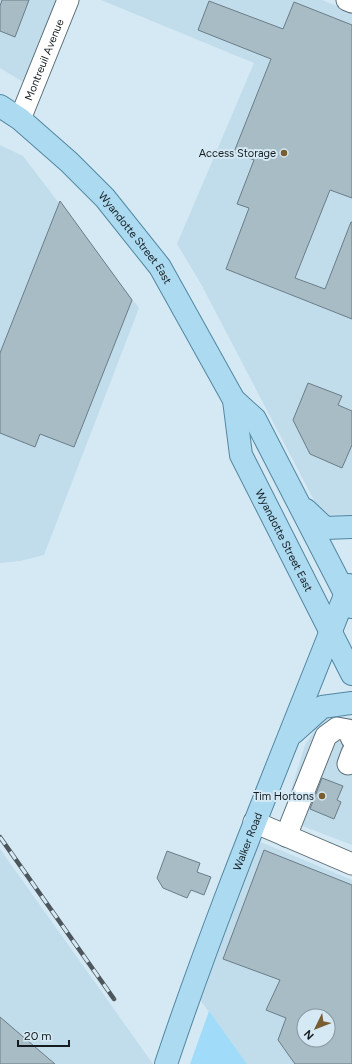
<svg xmlns="http://www.w3.org/2000/svg" width="352" height="1064" font-family="Figtree,sans-serif">
<style>
.built{fill:#c1ddeb;fill-rule:evenodd}
.green{fill:#a0dbf9}
.building{fill:#a8bcc6;stroke:#6b7d87;fill-rule:evenodd}
.lines{fill:none;stroke-linecap:round;stroke-linejoin:round}
.minor-casing{stroke:#5d6f78;stroke-width:23}
.major-casing{stroke:#5287a1;stroke-width:24}
.minor{stroke:#fff;stroke-width:21}
.major{stroke:#abdaf1;stroke-width:22}
.rail-casing{stroke:#4c565c;stroke-width:4.5}
.rail{stroke:#d5e9f4;stroke-width:3;stroke-dasharray:9;stroke-linecap:butt}
.poi-dot{fill:#785e30;stroke:#d5e9f4;stroke-width:1.5}
.labels{text-anchor:middle;dominant-baseline:central;stroke-width:4;stroke-linejoin:round;paint-order:stroke}
.street-label{font-size:11px;fill:#151c20;stroke:#d5e9f4}
.poi-label{font-size:11px;fill:#151c20;stroke:#d5e9f4;text-anchor:end}
</style>
<rect width="100%" height="100%" fill="#d5e9f4"/>
<path class="built" d="M0,0H68L33,88L0,68Z
M101,0H322L352,12V518L340,520L329,516L318,508L201,284L177,244L254,63Z
M0,145L23,156L139,308L44,555L20,561L0,563Z
M324,715L352,718V845L295,823L284,812L305,745Z
M258,841L352,880V1064H247L198,997ZM304,1016H328V1040H304Z
M0,849L153,1064H0Z"/>
<path class="green" d="M209,1011L247,1064H190Z"/>
<path class="building" d="M2,0H29L15,37L0,31V6Z
M209,1L283,29L294,2L352,25V198L330,190L295,278L325,289L351,222H352V319L226,269L249,208L237,204L254,160L234,152L271,59L198,30Z
M60,201L132,300L74,447L40,434L35,447L0,433V353Z
M308,383L342,396L338,405L352,411V445L342,468L310,454L293,420Z
M322,778L343,786L337,800L341,802L334,819L310,809Z
M264,850L352,885V1064H295L278,1040L286,1018L266,1010L280,980L223,959ZM304,1016H328V1040H304Z
M167,851L200,863L197,872L211,877L204,895L191,890L187,898L163,888L157,878Z
M0,1017L55,1064H0Z"/>
<g class="lines">
<defs>
<g id="minor">
<path d="M347,0L352,2"/>
<path id="s1" d="M20,119L68,0"/>
<path d="M348,764L352,753"/>
<path d="M254,822L352,864"/>
<path d="M286,836L326,736L337,728L348,730L352,739"/>
</g>
<g id="major">
<path id="s2" d="M0,106L20,119L69,162L105,198L160,267L234,400L255,419L352,607"/>
<path id="s3" d="M234,400L241,455L352,674"/>
<path d="M306,510L325,528L352,527"/>
<path d="M293,733L322,707L352,703"/>
<path id="s4" d="M166,1064C220,902 287,744 349,585"/>
</g>
</defs>
<use href="#minor" class="minor-casing"/>
<use href="#major" class="major-casing"/>
<use href="#minor" class="minor"/>
<use href="#major" class="major"/>
<defs>
<path id="rail" d="M0,837L114,999"/>
</defs>
<use href="#rail" class="rail-casing"/>
<use href="#rail" class="rail"/>
</g>
<g class="poi-dot">
<circle cx="284" cy="153" r="4"/>
<circle cx="322" cy="796" r="4"/>
</g>
<g class="labels">
<g class="street-label">
<text stroke="none"><textPath href="#s1" startOffset="64">Montreuil Avenue</textPath></text>
<text stroke="none"><textPath href="#s2" startOffset="190">Wyandotte Street East</textPath></text>
<text stroke="none"><textPath href="#s3" startOffset="151">Wyandotte Street East</textPath></text>
<text stroke="none"><textPath href="#s4" startOffset="237">Walker Road</textPath></text>
</g>
<g class="poi-label">
<text x="276" y="153">Access Storage</text>
<text x="314" y="796">Tim Hortons</text>
</g>
</g>
<g transform="translate(316 1028) rotate(227)"><circle r="19" fill="#d5e9f4" stroke="#88979f"/>
<path d="M0-3L7 15L0 10L-7 15Z" fill="#785e30"/>
<text y="-6" font-size="11" font-weight="bold" text-anchor="middle" fill="#151c20">N</text>
</g>
<path d="M18 1040v6h51v-6" fill="none" stroke="#151c20" stroke-width="2"/>
<text x="24" y="1040" font-size="12" fill="#151c20" stroke="#d5e9f4" stroke-width="3" paint-order="stroke">20 m</text>
</svg>
